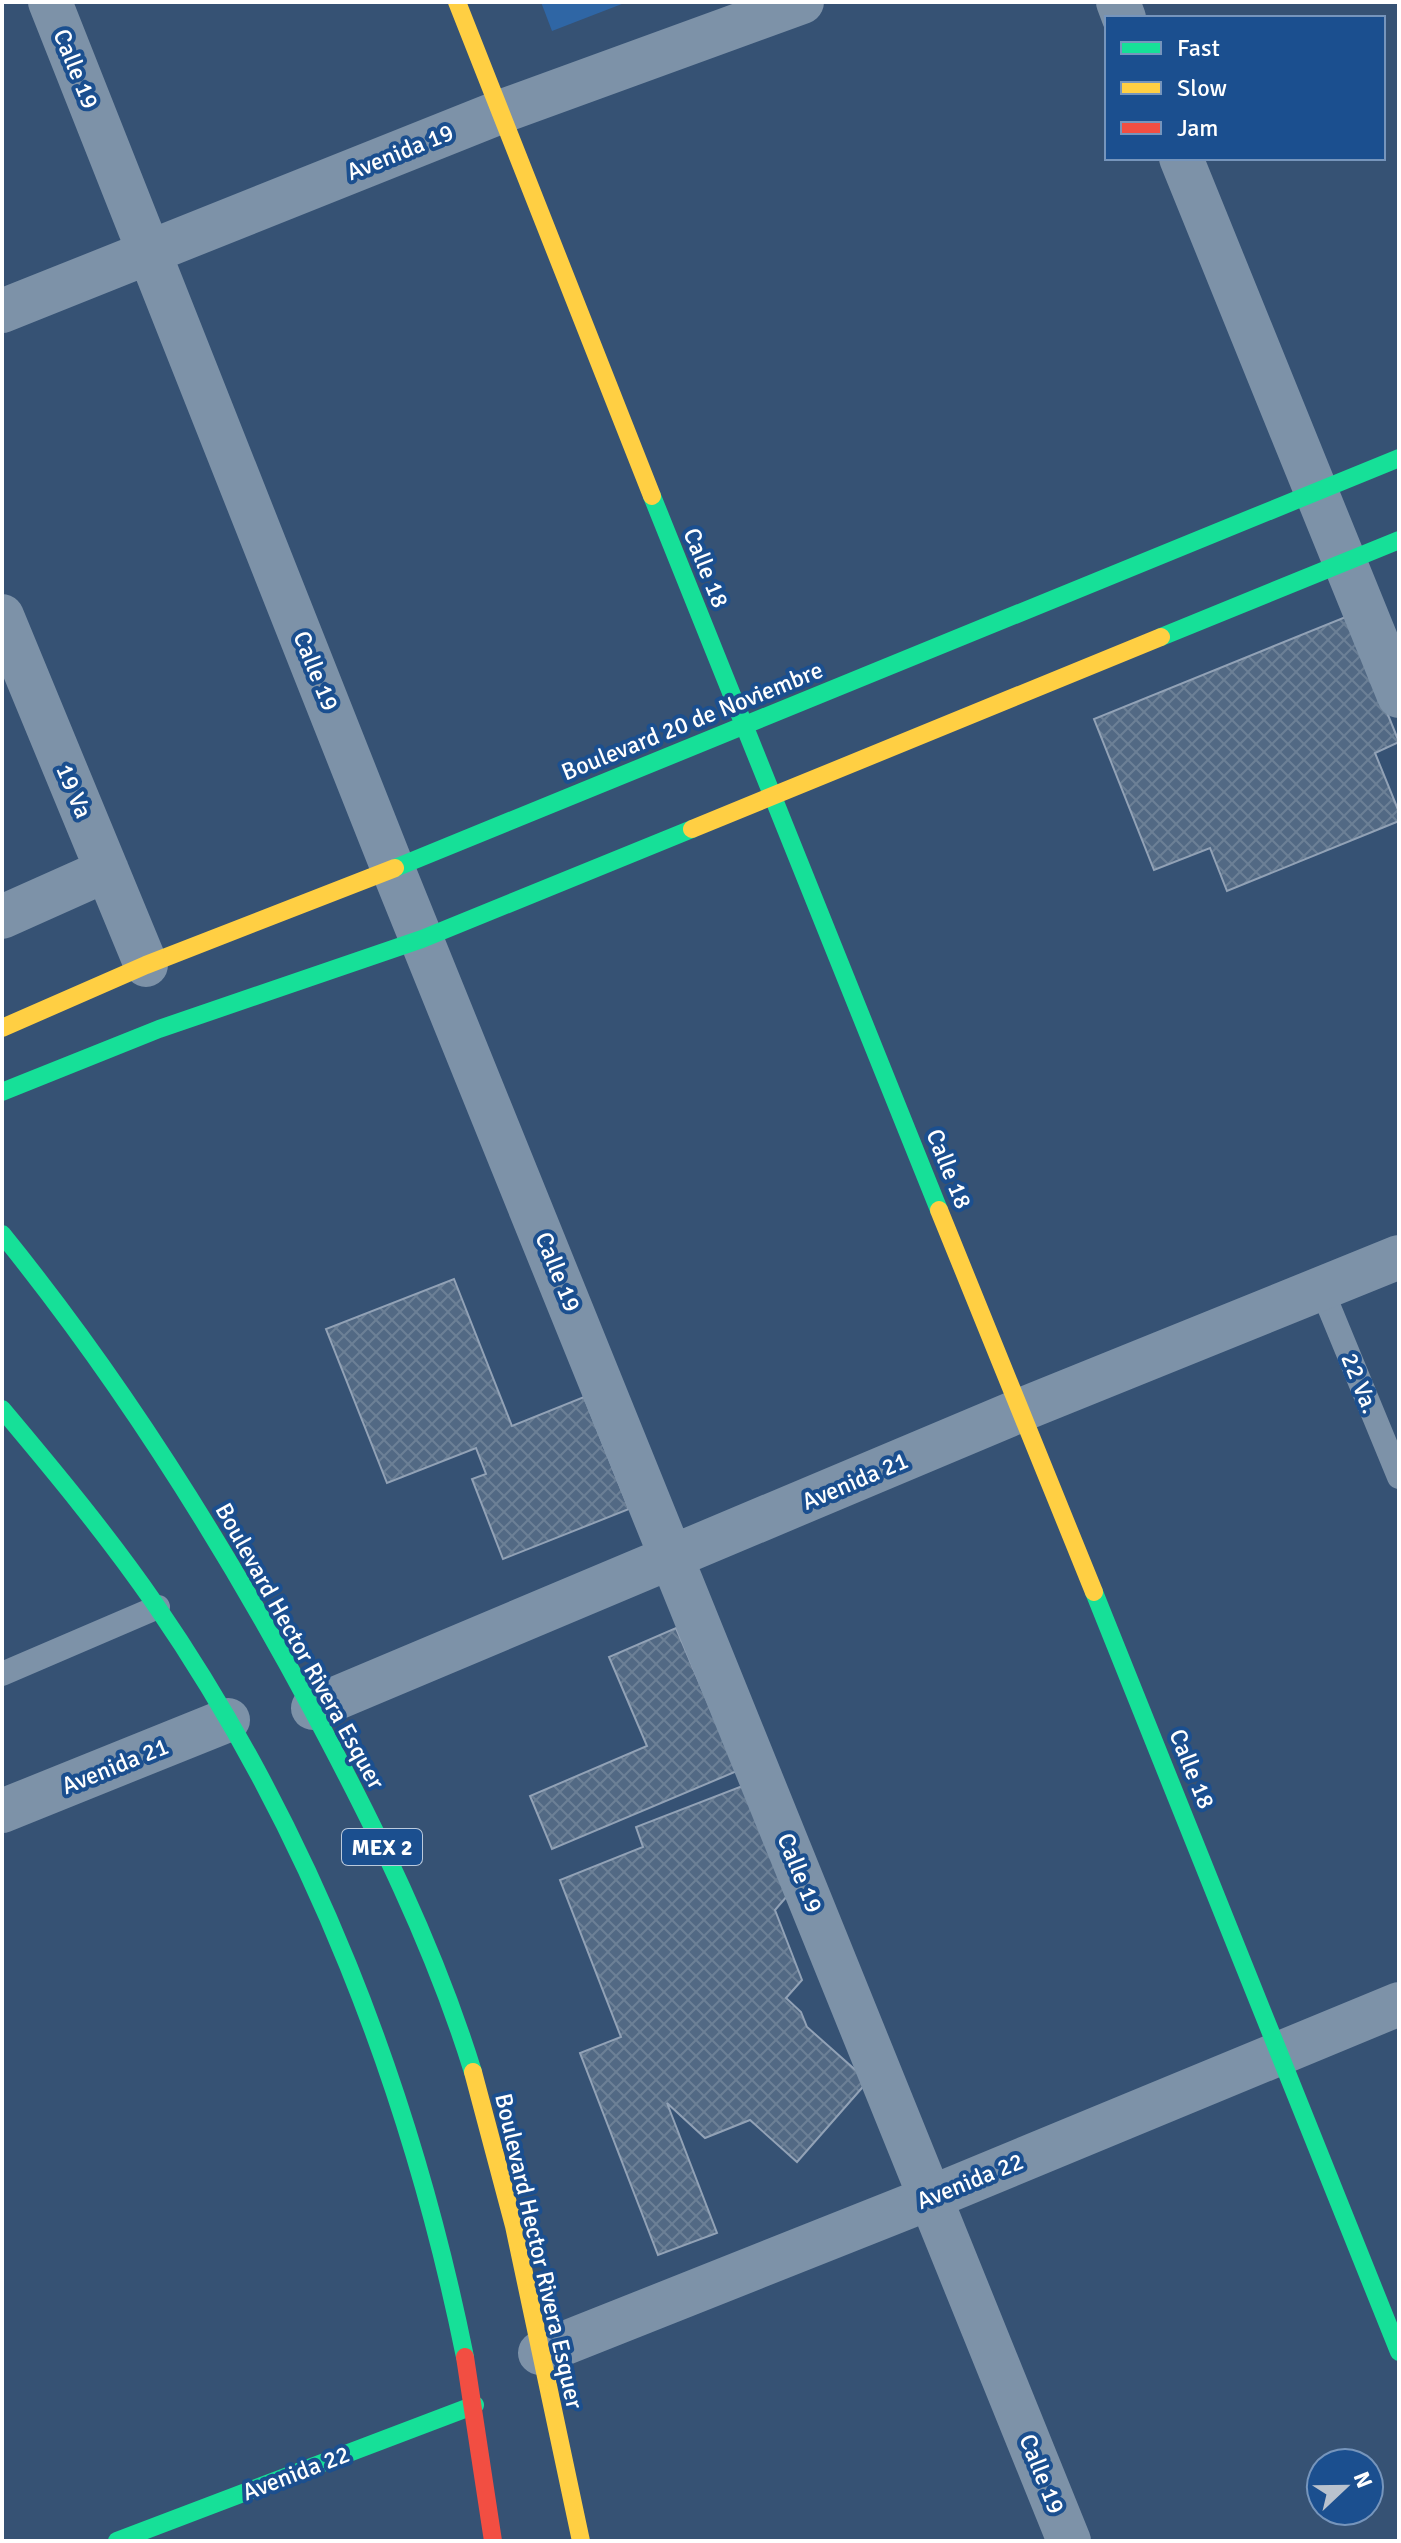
<svg xmlns="http://www.w3.org/2000/svg" width="1401" height="2543" font-family="Signika,sans-serif">
<style>
.garden{fill:#2f66a5}
.building{fill:url(#building-cross-hatch);stroke:#92a2b6;stroke-width:2}
.lines{fill:none;stroke-linecap:round;stroke-linejoin:round}
.lane{stroke:#7d92a8;stroke-width:24}
.street{stroke:#7d92a8;stroke-width:44}
.fast{stroke:#16e098;stroke-width:18}
.slow{stroke:#ffcf43;stroke-width:18}
.jam{stroke:#f24e42;stroke-width:18}
.labels{text-anchor:middle;dominant-baseline:central;stroke-width:8;stroke-linejoin:round;paint-order:stroke}
.shield{fill:#1b4f8f;stroke:#bbcadd;stroke-width:2}
.shield-label{font-size:22px;font-weight:bold;fill:#fff}
.street-label{font-size:24px;fill:#fff;stroke:#1b4f8f}
</style>
<defs>
<pattern id="building-cross-hatch" width="8" height="8" patternUnits="userSpaceOnUse" patternTransform="scale(2)"><rect width="8" height="8" fill="#526984"/><path d="M0 0l8 8M0 8l8-8" fill="none" stroke="#6c8096"/></pattern>
</defs>
<rect width="100%" height="100%" fill="#365274"/>
<path class="garden" d="M541,2H627L552,31Z"/>
<path class="building" d="M1348,616L1399,742L1375,753L1399,812V821L1227,891L1210,848L1154,870L1094,719Z
M454,1279L512,1426L584,1397L629,1509L503,1559L472,1479L486,1474L476,1448L387,1483L326,1329Z
M676,1628L737,1771L552,1849L530,1796L647,1746L609,1657Z
M745,1785L788,1895L775,1910L802,1980L786,1998L801,2012L807,2027L868,2081L797,2162L750,2120L705,2138L667,2103L717,2233L658,2255L580,2053L621,2037L560,1880L643,1847L636,1827Z"/>
<g class="lines">
<path class="lane" d="M1322,1290L1399,1477
M2,1674L158,1607"/>
<path class="street" d="M50,2L393,869L1069,2541
M1118,2L1124,18
M1181,158L1399,696
M2,311L500,112L802,2
M2,616L146,965
M2,917L107,870
M313,1708L1021,1410L1399,1257
M2,1811L228,1720
M540,2353L930,2198L1399,2004"/>
<path class="fast" d="M652,496L939,1210
M1161,637L1399,540
M395,868L1399,458
M2,1092L159,1029L422,939L692,829
M2,1234C122,1382 223,1543 313,1711C375,1827 434,1946 473,2072
M2,1409C55,1472 108,1536 155,1604C310,1829 411,2090 465,2357
M1094,1592L1399,2352
M117,2541L475,2405"/>
<path class="slow" d="M457,2L652,496
M692,829L1161,637
M2,1028L146,965L395,868
M939,1210L1094,1592
M473,2072L514,2226L581,2541"/>
<path class="jam" d="M465,2357L493,2541"/>
</g>
<g class="labels">
<rect class="shield" x="342" y="1829" width="80" height="36" rx="6"/>
<g class="shield-label">
<text x="382" y="1847">MEX 2</text>
</g>
<g class="street-label">
<text transform="translate(76 69) rotate(68)">Calle 19</text>
<text transform="translate(400 152) rotate(-22)">Avenida 19</text>
<text transform="translate(706 568) rotate(68)">Calle 18</text>
<text transform="translate(316 671) rotate(68)">Calle 19</text>
<text transform="translate(692 721) rotate(-22)">Boulevard 20 de Noviembre</text>
<text transform="translate(74 791) rotate(67)">19 Va</text>
<text transform="translate(949 1169) rotate(68)">Calle 18</text>
<text transform="translate(558 1272) rotate(68)">Calle 19</text>
<text transform="translate(1360 1383) rotate(68)">22 Va.</text>
<text transform="translate(855 1481) rotate(-23)">Avenida 21</text>
<text transform="translate(300 1646) rotate(61)">Boulevard Hector Rivera Esquer</text>
<text transform="translate(115 1766) rotate(-22)">Avenida 21</text>
<text transform="translate(1192 1769) rotate(68)">Calle 18</text>
<text transform="translate(800 1873) rotate(68)">Calle 19</text>
<text transform="translate(970 2181) rotate(-22)">Avenida 22</text>
<text transform="translate(539 2251) rotate(77)">Boulevard Hector Rivera Esquer</text>
<text transform="translate(296 2473) rotate(-21)">Avenida 22</text>
<text transform="translate(1042 2474) rotate(68)">Calle 19</text>
</g>
</g>
<rect width="1401" height="2543" fill="none" stroke="#ffffff" stroke-width="8"/>
<rect x="1105" y="16" width="280" height="144" fill="#1b4f8f" stroke="#7695bc" stroke-width="2"/>
<rect x="1121" y="42" width="40" height="12" fill="#16e098" stroke="#7695bc" stroke-width="2"/>
<text x="1177" y="56" font-size="24" fill="#ffffff">Fast</text>
<rect x="1121" y="82" width="40" height="12" fill="#ffcf43" stroke="#7695bc" stroke-width="2"/>
<text x="1177" y="96" font-size="24" fill="#ffffff">Slow</text>
<rect x="1121" y="122" width="40" height="12" fill="#f24e42" stroke="#7695bc" stroke-width="2"/>
<text x="1177" y="136" font-size="24" fill="#ffffff">Jam</text>
<g transform="translate(1345 2487) rotate(68)"><circle r="38" fill="#1b4f8f" stroke="#7695bc" stroke-width="2"/>
<path d="M0-6L14 30L0 20L-14 30Z" fill="#b9c2ce"/>
<text y="-12" font-size="22" font-weight="bold" text-anchor="middle" fill="#ffffff">N</text>
</g>
</svg>
